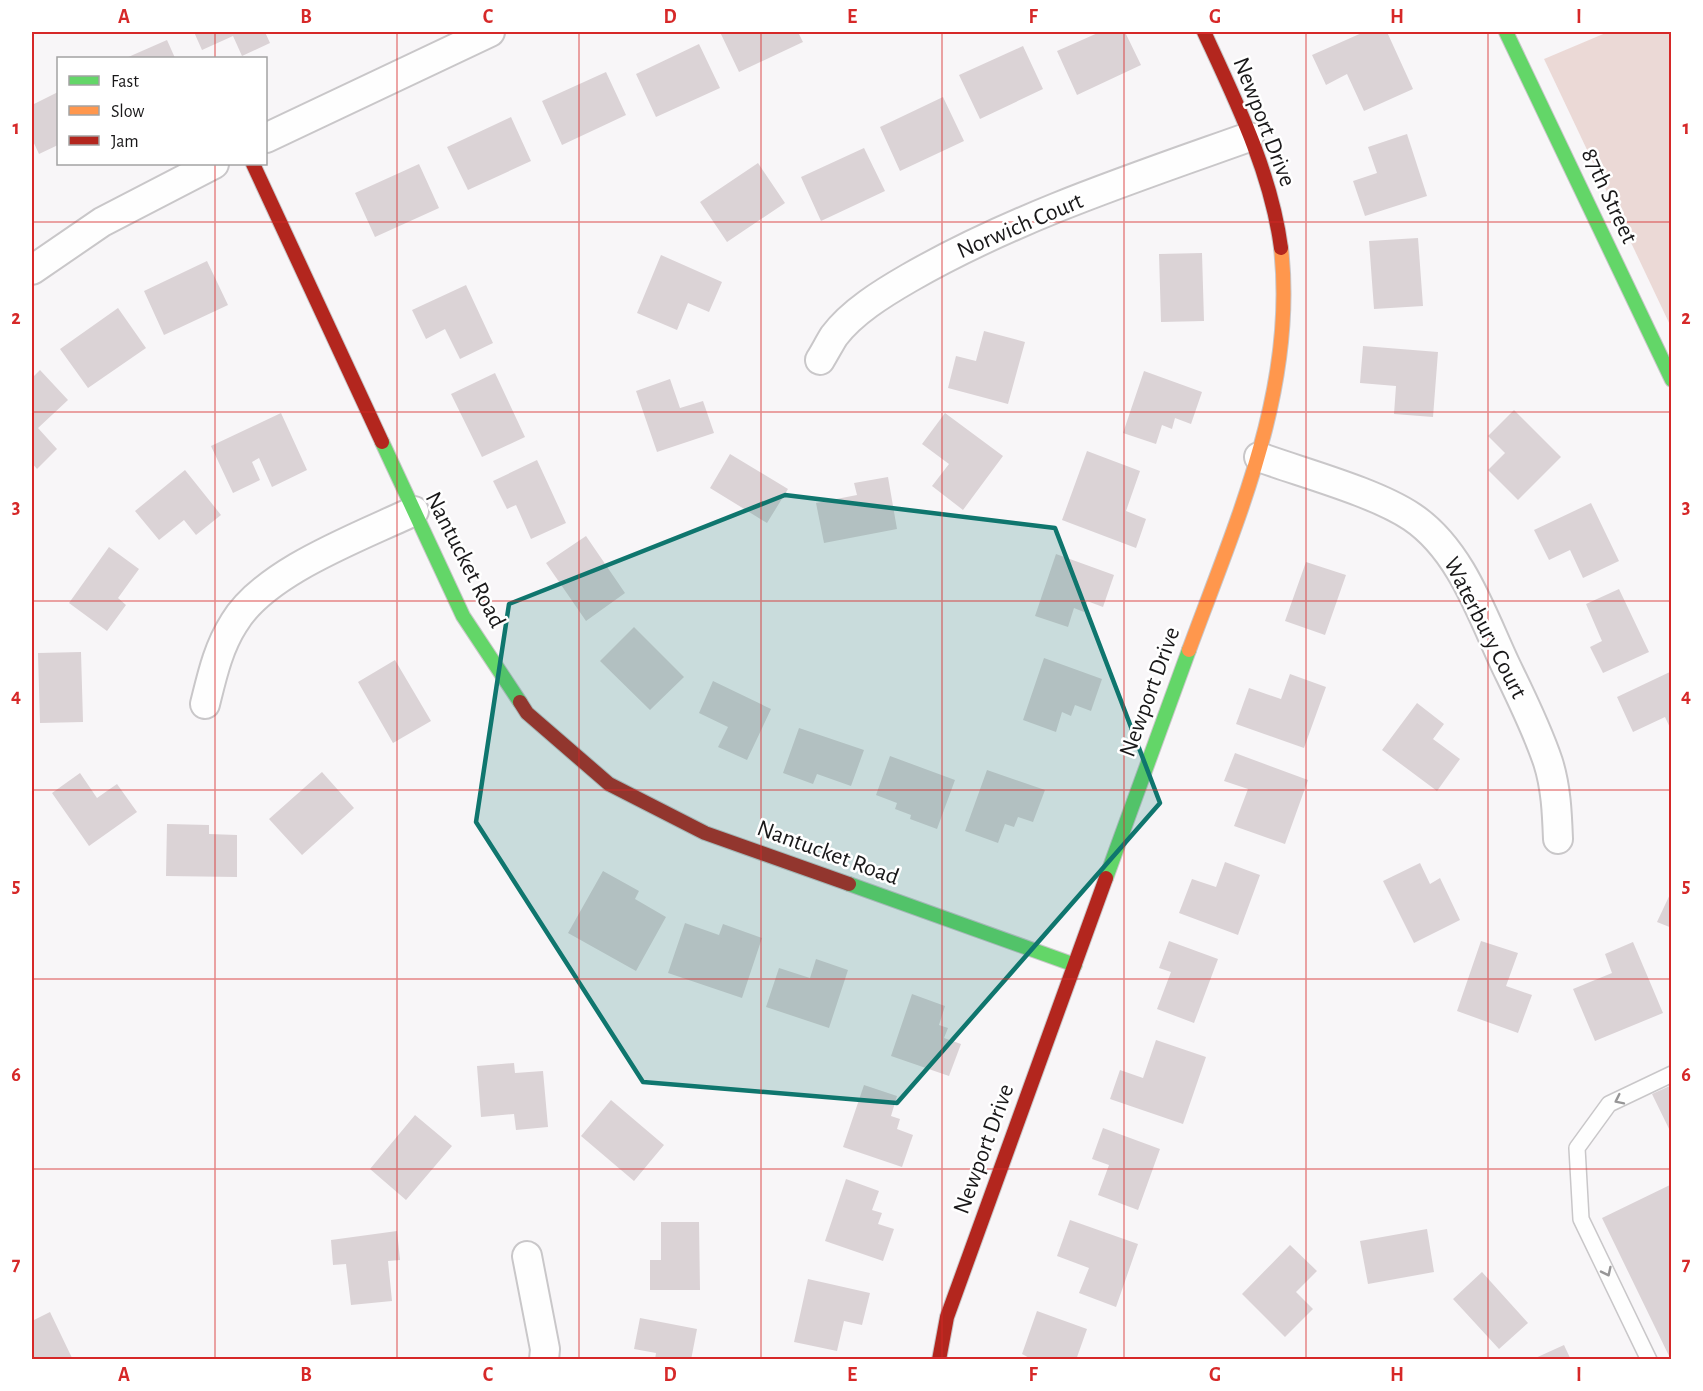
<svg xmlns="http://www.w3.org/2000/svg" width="1703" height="1391" font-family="'Alegreya Sans',sans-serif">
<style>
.green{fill:#ebd9d6}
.building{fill:#dbd3d6}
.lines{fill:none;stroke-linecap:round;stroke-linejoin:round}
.lane-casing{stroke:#c9c7c9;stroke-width:18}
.street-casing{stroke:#c9c7c9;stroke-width:32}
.fast-casing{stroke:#c9c7c9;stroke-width:16}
.slow-casing{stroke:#c9c7c9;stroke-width:16}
.jam-casing{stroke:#c9c7c9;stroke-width:16}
.lane{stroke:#fefefe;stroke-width:15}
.street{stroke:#fefefe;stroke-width:28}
.fast{stroke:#63d668;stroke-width:14}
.slow{stroke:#ff974d;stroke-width:14}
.jam{stroke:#b3261e;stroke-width:14}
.oneway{stroke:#979697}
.marked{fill:#0f766e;fill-opacity:0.2;stroke:#0f766e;stroke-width:4.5;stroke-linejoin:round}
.grid{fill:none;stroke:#d62828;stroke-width:1.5;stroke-opacity:0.55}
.labels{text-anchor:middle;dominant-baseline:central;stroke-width:5;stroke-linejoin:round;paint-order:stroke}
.street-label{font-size:24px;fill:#191819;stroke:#fff}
.neatline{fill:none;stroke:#d62828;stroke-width:2}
.grid-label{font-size:20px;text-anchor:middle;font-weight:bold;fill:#d62828}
</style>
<rect width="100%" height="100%" fill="#f8f6f8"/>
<path class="green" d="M1608,32H1671V327L1544,59Z"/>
<path class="building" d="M194,32H265L270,43L242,56L233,36L202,50Z
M720,32H798L803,42L739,72Z
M1100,32H1125L1141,65L1077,95L1057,51Z
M1364,32H1387L1413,89L1364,111L1347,74L1326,85L1312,55Z
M167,40L175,58H126Z
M699,44L720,88L656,117L636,74Z
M1023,46L1043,89L980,119L959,75Z
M606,72L626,115L562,145L542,101Z
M58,92V145L39,154L32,139V105Z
M943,97L964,141L900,171L880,127Z
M511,117L531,161L468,190L447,147Z
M1407,134L1427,196L1365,216L1353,181L1377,173L1368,147Z
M864,148L885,191L821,221L801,177Z
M758,163L785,203L727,242L700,202Z
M419,164L439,208L375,237L355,193Z
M1418,238L1423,306L1374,309L1369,241Z
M1202,253L1204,321L1161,322L1159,254Z
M661,255L722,282L709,312L688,303L677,330L637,313Z
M207,261L228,305L164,335L144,291Z
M466,285L493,343L460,359L445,329L426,339L412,310Z
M118,308L146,348L88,388L60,349Z
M984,331L1025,342L1008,404L948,388L956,356L976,361Z
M1363,346L1438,352L1433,417L1394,414L1396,386L1360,383Z
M40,370L68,400L38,428L57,449L37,469L32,463V378Z
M1144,371L1202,392L1191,424L1175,418L1172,429L1162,425L1156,444L1123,433Z
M495,373L525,437L482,457L451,394Z
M670,379L680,408L703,401L714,433L657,452L636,391Z
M1514,410L1561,457L1518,500L1488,470L1505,453L1488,436Z
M281,413L307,470L272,487L259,458L252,462L260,480L233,493L211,446Z
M945,413L1003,456L963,510L932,486L949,464L922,444Z
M1087,451L1140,471L1126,511L1146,519L1136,548L1062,520Z
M730,454L788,489L767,523L710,488Z
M537,460L566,523L531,539L516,505L507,509L493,481Z
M185,470L221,515L196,535L184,520L159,540L135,511Z
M888,477L897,529L824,543L816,503L857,495L854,483Z
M1591,503L1619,561L1583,578L1570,550L1549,560L1534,530Z
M586,536L625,593L586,621L546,563Z
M109,547L139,569L118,598L126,605L107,631L69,603Z
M1056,554L1114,575L1103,607L1087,601L1084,612L1074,608L1068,627L1035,616Z
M1306,562L1346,575L1325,635L1285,621Z
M1619,589L1649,652L1603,673L1590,647L1602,641L1586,604Z
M634,627L684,677L650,710L600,661Z
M81,652L83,722L40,723L38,653Z
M1044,658L1102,679L1091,711L1075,705L1071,716L1062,712L1056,732L1023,720Z
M395,660L431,721L393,743L358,682Z
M1672,671V732L1665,717L1633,732L1617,697Z
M1290,674L1326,687L1304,748L1236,724L1249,688L1281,699Z
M713,681L771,709L747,760L718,747L728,727L699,713Z
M1417,703L1444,724L1433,739L1460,759L1437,791L1382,750Z
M799,728L864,750L851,786L817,774L813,784L783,773Z
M1235,753L1308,780L1285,844L1234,826L1248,789L1224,781Z
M890,756L955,780L937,829L910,819L911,815L895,809L897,803L876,795Z
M987,770L1045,790L1033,822L1018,817L1014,827L1005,824L998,843L965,831Z
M322,772L354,808L302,855L269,819Z
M80,773L97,798L117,784L137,812L89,846L52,793Z
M167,824L209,825V834L237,835V877L166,876Z
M1225,862L1260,875L1238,935L1179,913L1192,879L1216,887Z
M1420,863L1430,884L1440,878L1460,920L1414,943L1383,881Z
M603,871L639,891L635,899L666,917L636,971L568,933Z
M1672,890V928L1657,922Z
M685,923L719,935L723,924L762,938L742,998L668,973Z
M1169,941L1218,959L1194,1023L1157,1009L1171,972L1159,968Z
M1481,941L1518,953L1506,986L1532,995L1518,1033L1457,1011Z
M1633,942L1663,1013L1595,1041L1573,989L1612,973L1605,954Z
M816,959L848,970L829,1028L766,1007L779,968L810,978Z
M912,994L945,1006L939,1025L948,1028L944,1038L961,1044L949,1076L891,1056Z
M1156,1040L1206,1057L1183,1124L1110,1099L1120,1070L1143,1078Z
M514,1063L515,1073L543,1071L548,1127L516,1130L514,1114L481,1117L477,1066Z
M864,1085L897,1096L891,1116L900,1119L897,1129L913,1135L902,1167L843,1147Z
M1672,1085V1135L1652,1094Z
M611,1100L664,1145L634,1181L581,1136Z
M415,1115L452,1146L406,1200L370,1169Z
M1103,1128L1160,1149L1138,1210L1098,1195L1109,1165L1092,1159Z
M846,1179L879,1191L872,1210L882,1213L878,1224L894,1229L883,1261L825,1241Z
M1672,1184V1360H1671L1602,1218Z
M1070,1220L1138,1244L1116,1307L1079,1293L1089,1268L1057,1256Z
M661,1222H699L700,1290H650V1260H661Z
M1427,1229L1434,1272L1368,1284L1360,1241Z
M397,1231L400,1260L388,1261L392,1301L351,1305L346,1264L333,1265L331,1240Z
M1290,1245L1317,1271L1296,1292L1313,1309L1285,1337L1242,1294Z
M1482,1272L1528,1323L1499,1349L1453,1299Z
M808,1279L870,1293L862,1325L844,1321L837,1351L794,1342Z
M1037,1311L1087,1329L1076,1360H1033L1022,1354Z
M50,1312L73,1360H32V1321Z
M640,1318L697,1329L691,1360H655L656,1353L634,1349Z
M1564,1345L1571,1360H1531Z"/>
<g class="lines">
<defs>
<path id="lane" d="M1649,1360L1581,1219L1577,1148L1609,1104L1672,1074"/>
<path id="street" d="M266,138L490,32
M32,270L102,222L214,164
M820,360C825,352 829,344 834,336C852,312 883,293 909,278C1015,217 1134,178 1249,137
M1259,457C1303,473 1375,492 1412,517C1461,550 1482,615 1506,666C1521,697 1537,729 1548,762C1556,787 1557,813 1558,839
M205,704C212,676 218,648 234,623C265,571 360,537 414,511
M527,1256L545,1349L544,1360"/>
<path id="fast" d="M1506,32L1672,380
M382,442L463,616L520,702
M1106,878L1189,650
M849,884L1075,965"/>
<path id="slow" d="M1189,650C1236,522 1297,388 1281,248"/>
<path id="jam" d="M1204,32C1236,101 1271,172 1281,248
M253,164L382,442
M520,702L527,713L609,784L705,833L849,884
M939,1360L947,1317L1106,878"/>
</defs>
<use href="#lane" class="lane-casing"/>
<use href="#street" class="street-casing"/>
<use href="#fast" class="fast-casing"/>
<use href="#slow" class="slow-casing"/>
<use href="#jam" class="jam-casing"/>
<use href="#lane" class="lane"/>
<use href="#street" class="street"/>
<use href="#fast" class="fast"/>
<use href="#slow" class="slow"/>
<use href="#jam" class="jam"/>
</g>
<defs><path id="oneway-chevron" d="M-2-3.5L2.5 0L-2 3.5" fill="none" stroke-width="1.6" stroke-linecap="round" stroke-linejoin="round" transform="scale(1.5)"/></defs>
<g class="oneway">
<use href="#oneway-chevron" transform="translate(1619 1100) rotate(154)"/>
<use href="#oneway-chevron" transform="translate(1607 1272) rotate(64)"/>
</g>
<path class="marked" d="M785,495L1055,528L1160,803L897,1103L643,1082L476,822L509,604Z"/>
<path class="grid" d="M215,32V58M397,32V1360M579,32V1360M761,32V1360M942,32V1360M1124,32V1360M1306,32V1360M1488,32V1360M215,164V1360M32,222H1672M32,412H1672M32,601H1672M32,790H1672M32,979H1672M32,1169H1672"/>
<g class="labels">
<g class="street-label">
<text transform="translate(1264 122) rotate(69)">Newport Drive</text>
<text transform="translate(1609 196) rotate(65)">87th Street</text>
<text transform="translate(1020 226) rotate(-23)">Norwich Court</text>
<text transform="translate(465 560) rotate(63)">Nantucket Road</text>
<text transform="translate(1485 628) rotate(63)">Waterbury Court</text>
<text transform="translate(1150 692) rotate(-70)">Newport Drive</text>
<text transform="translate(828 853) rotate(20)">Nantucket Road</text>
<text transform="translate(984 1149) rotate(-70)">Newport Drive</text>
</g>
</g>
<rect width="1703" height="1391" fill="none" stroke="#ffffff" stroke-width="66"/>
<rect x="57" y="57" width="210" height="108" fill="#ffffff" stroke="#a3a3a3" stroke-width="1.5"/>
<rect x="69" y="76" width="30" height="9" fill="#63d668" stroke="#a3a3a3" stroke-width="1.5"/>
<text x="111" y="87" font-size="18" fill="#191819">Fast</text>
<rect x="69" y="106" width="30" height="9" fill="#ff974d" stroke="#a3a3a3" stroke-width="1.5"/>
<text x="111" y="117" font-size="18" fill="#191819">Slow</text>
<rect x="69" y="136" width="30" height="9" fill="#b3261e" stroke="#a3a3a3" stroke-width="1.5"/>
<text x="111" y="147" font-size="18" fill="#191819">Jam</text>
<rect x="33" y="33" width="1637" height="1325" class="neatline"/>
<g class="grid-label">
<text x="124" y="23">A</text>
<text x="306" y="23">B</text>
<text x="488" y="23">C</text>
<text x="670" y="23">D</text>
<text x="852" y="23">E</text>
<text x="1033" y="23">F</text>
<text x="1215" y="23">G</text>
<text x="1397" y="23">H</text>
<text x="1579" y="23">I</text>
<text x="16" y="134">1</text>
<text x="1686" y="134">1</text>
<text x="16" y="324">2</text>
<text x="1686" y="324">2</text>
<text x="16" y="513">3</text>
<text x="1686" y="513">3</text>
<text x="16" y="702">4</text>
<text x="1686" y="702">4</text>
<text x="16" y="892">5</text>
<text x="1686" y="892">5</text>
<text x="16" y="1081">6</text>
<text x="1686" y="1081">6</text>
<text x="16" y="1270">7</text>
<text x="1686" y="1270">7</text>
<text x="124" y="1381">A</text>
<text x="306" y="1381">B</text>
<text x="488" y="1381">C</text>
<text x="670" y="1381">D</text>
<text x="852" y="1381">E</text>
<text x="1033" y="1381">F</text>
<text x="1215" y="1381">G</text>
<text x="1397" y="1381">H</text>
<text x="1579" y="1381">I</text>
</g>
</svg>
